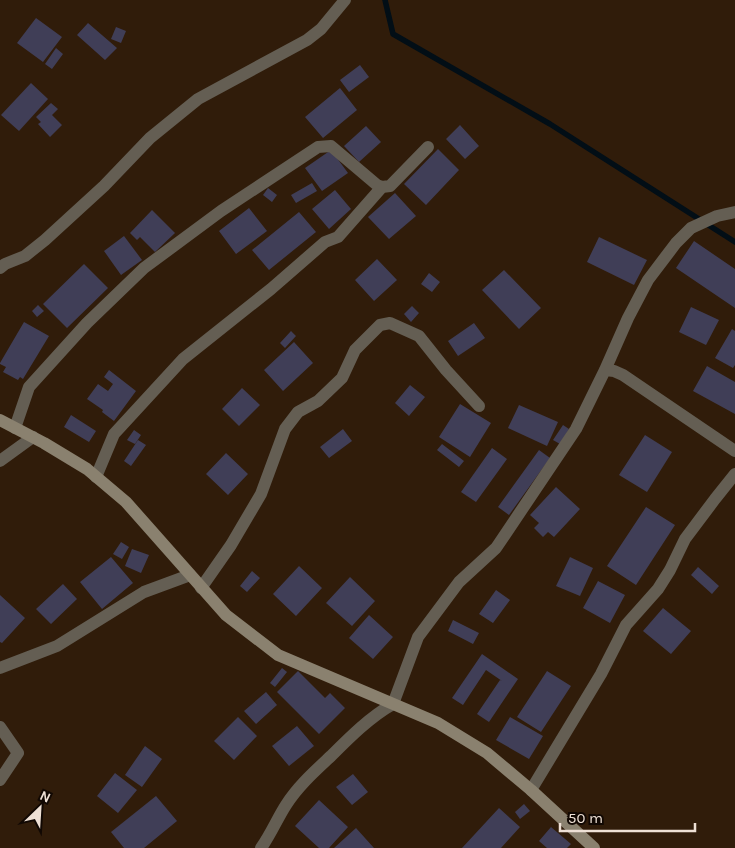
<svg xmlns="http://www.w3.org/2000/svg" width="735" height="848" font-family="Karla,sans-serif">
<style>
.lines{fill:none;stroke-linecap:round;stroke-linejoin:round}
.stream{stroke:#020e16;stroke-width:5.5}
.building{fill:#403e57}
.street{stroke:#645e53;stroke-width:12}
.secondary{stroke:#8a816f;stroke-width:12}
</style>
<rect width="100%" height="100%" fill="#301c0a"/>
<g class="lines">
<path class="stream" d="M385,0L393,34L550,124L735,242"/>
</g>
<path class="building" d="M36,18L62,37L43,62L17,43Z
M88,23L117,48L105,60L77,35Z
M116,27L126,31L121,43L111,39Z
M56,48L63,54L52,69L45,64Z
M360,65L369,77L349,92L340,80Z
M31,83L48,99L19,131L1,115Z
M340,88L357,110L323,138L305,117Z
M51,103L58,109L52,115L62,125L50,137L38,124L41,122L36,117Z
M460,125L479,146L465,159L446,139Z
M366,126L381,142L359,162L344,146Z
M438,149L459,170L426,205L404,184Z
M331,150L348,173L322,191L305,168Z
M312,183L317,191L296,203L291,195Z
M268,188L277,195L272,202L263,195Z
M335,190L351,209L329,229L312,209Z
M395,193L416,216L389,239L368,217Z
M249,208L267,231L236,254L219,231Z
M152,210L175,233L155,252L140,237L137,240L130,233Z
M299,212L316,232L269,270L252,250Z
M124,236L142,260L121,275L104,251Z
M599,237L647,260L634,285L587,262Z
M694,241L735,269V308L676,268Z
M377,259L397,280L374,301L355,280Z
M84,264L108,288L67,328L43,304Z
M504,270L541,308L519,329L482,290Z
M429,273L440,282L432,292L421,284Z
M38,305L44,311L37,317L32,311Z
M412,306L419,313L411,322L404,314Z
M691,307L719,320L706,345L679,332Z
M24,322L49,336L23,379L20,377L18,380L3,372L6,367L0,364V363Z
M474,323L485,338L458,356L448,341Z
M732,329L735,331V365L733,368L715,358Z
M291,331L296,336L285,348L280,343Z
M294,342L313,363L283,391L264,370Z
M707,366L735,382V414L693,391Z
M109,370L136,391L114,421L102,412L103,410L87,399L98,384L108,391L113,384L104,377Z
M410,385L425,397L409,416L395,403Z
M242,388L260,405L239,426L222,409Z
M460,404L491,423L470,457L439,437Z
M519,405L558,422L547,446L508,428Z
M71,415L96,431L89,442L64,427Z
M563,425L569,429L560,444L553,440Z
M343,429L352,441L329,458L320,447Z
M134,430L141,435L135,444L127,440Z
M645,435L672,452L647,492L619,475Z
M138,440L146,445L131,466L124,461Z
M442,444L464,461L459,467L437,450Z
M492,448L507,459L476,502L461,492Z
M539,450L550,458L509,515L498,507Z
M226,453L248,474L228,495L206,474Z
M556,487L580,509L554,537L548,532L543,537L534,528L539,523L530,515Z
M646,507L675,525L636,585L607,566Z
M121,542L129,547L122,559L113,554Z
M132,549L149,555L141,573L125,566Z
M111,557L133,583L102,609L80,582Z
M570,557L593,568L580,596L556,586Z
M299,566L322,588L296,616L273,594Z
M698,567L719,586L712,594L691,575Z
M252,571L260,578L247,592L240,586Z
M350,577L375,601L352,626L326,603Z
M598,581L625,595L610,623L583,608Z
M63,584L77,599L51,624L36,609Z
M496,590L510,600L493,623L479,614Z
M0,595L25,618L2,643L0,642Z
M663,608L691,631L671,654L643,631Z
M369,615L393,637L373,659L349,638Z
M453,620L479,633L473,644L448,631Z
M482,654L518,679L489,722L477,714L500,680L502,681L486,670L463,705L452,698Z
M282,668L287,672L275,687L270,683Z
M298,671L325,698L330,693L345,708L319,734L277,692Z
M547,671L571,686L541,732L517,717Z
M266,692L277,705L256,724L244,711Z
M238,717L257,736L234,760L214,741Z
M510,717L543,736L529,759L496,740Z
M297,726L314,746L289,766L272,746Z
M145,746L162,759L142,787L125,775Z
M115,773L137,790L118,813L97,796Z
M353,774L368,792L352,805L336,787Z
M156,796L177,821L144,848H124L111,832Z
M319,800L348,827L329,848H319L295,826Z
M524,804L530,811L520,819L515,812Z
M499,808L520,827L501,848H462Z
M551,827L571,844L567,848H547L539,841Z
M356,828L374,848H334Z"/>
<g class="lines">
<path class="street" d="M0,268L5,264L25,256L45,240L104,186L150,138L198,99L307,40L321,29L345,0
M605,370L614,371L623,375L735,451
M15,428L29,387L87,323L144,268L221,211L318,147L331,146L377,185L382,187L390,186L428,147
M0,461L33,437
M96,477L114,434L183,359L271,289L325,242L338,237L382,187
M201,588L231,545L261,494L285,429L298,412L318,401L342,378L355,350L380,325L390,323L419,336L446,370L479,406
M0,668L57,646L144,592L190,575
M0,727L18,753L0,780
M531,790L601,674L626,625L658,589L670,570L685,539L715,499L735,474
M261,848C271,834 277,819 286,805C298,786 315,771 331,756C350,737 370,717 393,704L418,637L459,582L496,548L576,429L605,370L628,318L648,280L676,243L691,228L717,216L735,212"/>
<path class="secondary" d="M0,420L44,443L87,469L126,502L226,615L278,655L438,723L487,753L531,790L594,848"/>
</g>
<g transform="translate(40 808) rotate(25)" stroke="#110803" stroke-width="4" paint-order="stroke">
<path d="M0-4L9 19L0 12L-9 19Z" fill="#eee0d5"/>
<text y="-8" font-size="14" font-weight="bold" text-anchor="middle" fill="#eee0d5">N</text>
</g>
<path d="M560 823v8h135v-8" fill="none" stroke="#eee0d5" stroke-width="2.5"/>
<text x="568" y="823" font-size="15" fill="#eee0d5" stroke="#110803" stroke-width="4" paint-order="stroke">50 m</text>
</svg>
